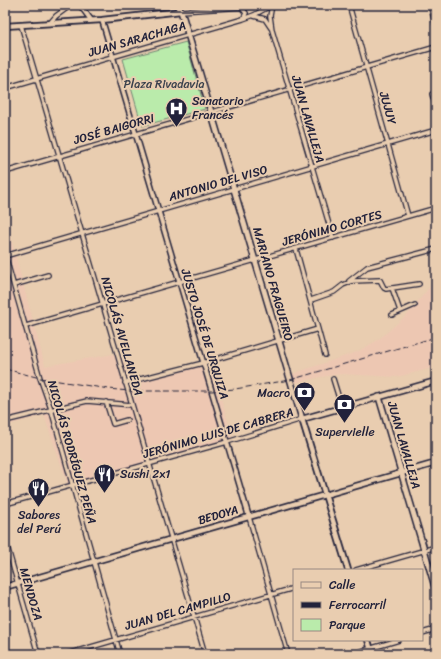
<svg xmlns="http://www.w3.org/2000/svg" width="441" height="659" font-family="Sriracha,sans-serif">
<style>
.built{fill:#edc7b2}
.green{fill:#baebab;stroke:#6e8673}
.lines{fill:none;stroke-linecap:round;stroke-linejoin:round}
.minor-casing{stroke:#22223b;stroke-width:6}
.tertiary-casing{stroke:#22223b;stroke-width:7}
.secondary-casing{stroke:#22223b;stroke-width:8}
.primary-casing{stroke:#22223b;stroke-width:8}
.minor{stroke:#e9cdb0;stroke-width:3.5}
.tertiary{stroke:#e9cdb0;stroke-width:4}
.secondary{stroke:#e9cdb0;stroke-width:4.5}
.primary{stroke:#e9cdb0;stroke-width:5}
.rail{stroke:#22223b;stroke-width:1;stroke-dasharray:6 3;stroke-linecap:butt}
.labels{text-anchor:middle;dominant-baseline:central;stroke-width:4;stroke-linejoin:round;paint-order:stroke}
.street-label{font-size:12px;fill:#22223b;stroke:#e9cdb0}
.park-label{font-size:12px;fill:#39404c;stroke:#e9cdb0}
.poi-label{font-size:12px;fill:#22223b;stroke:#e9cdb0;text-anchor:start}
</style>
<rect width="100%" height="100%" fill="#e9cdb0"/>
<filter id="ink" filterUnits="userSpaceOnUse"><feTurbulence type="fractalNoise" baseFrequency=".025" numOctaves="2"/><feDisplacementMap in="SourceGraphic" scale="8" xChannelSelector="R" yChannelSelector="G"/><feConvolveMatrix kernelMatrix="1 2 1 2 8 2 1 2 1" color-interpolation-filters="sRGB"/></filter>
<g filter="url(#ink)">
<path class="built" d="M5,216L45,366L120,353L133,384L199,367L216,380L233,440L69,488L44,415L5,426Z
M436,279V367L397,377L342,374L320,377L295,383L292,374L357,352L378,340L407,315Z"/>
<path class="green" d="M186,42L205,109L142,126L123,59Z"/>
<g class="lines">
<defs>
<path id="minor" d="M272,5L270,16L272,30L333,238
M349,5L408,216
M430,5L436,26
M241,7L246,13L243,19
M181,11L277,5
M254,16L265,19L271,28
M50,23L56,16L71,5
M21,25L205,654
M5,88L243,19L254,15L272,5
M432,94L436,107
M5,172L436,47
M296,249L325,355
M5,255L40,378L51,409L120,654
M5,256L436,130
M349,281L367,267L436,249
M14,285L48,275
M392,288L400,311
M311,300L334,292L343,285L353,281L380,280L384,288L386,289L419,284
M392,315L415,305
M26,326L436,208
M333,379L342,408
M125,383L203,363L318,329
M106,402L113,424L127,420
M5,421L87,401L132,405
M5,504L227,442L302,419
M249,517L288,654
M5,539L38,654
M356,570L436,547
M422,633L436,629
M67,654L294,588
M352,654L399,640"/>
<path id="tertiary" d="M80,5L91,20
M102,20L249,517"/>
<path id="secondary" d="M5,26L102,20L181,11
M348,570L302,419L436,381
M5,587L436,463
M368,640L372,654"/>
<path id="primary" d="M177,5L181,11L188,34L302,419
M379,397L436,590"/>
</defs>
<use href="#minor" class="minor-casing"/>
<use href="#tertiary" class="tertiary-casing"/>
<use href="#secondary" class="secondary-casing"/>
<use href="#primary" class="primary-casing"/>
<use href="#minor" class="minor"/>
<use href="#tertiary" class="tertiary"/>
<use href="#secondary" class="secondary"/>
<use href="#primary" class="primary"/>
<path class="rail" d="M5,369L40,378L109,389L128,391H212L235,389L290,380L436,337"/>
</g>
</g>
<defs>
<symbol id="hospital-pin" viewBox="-11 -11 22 30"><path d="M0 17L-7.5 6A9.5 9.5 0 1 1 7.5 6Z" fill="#22223b" stroke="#e9cdb0"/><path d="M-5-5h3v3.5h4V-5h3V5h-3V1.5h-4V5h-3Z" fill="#fff"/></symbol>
<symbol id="bank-pin" viewBox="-11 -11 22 30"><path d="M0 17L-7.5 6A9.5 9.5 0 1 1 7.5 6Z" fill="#22223b" stroke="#e9cdb0"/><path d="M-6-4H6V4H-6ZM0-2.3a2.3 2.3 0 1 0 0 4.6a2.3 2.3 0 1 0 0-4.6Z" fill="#fff"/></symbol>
<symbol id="restaurant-pin" viewBox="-11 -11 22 30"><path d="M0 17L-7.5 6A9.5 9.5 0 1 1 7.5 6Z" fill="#22223b" stroke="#e9cdb0"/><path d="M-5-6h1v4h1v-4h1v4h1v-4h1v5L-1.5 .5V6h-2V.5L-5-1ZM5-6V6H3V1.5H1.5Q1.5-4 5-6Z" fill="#fff"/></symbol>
</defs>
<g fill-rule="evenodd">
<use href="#hospital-pin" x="164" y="96" width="25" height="34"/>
<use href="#bank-pin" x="292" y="380" width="25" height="34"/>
<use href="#bank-pin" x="332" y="392" width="25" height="34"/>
<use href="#restaurant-pin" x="92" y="462" width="25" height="34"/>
<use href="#restaurant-pin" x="26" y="476" width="25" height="34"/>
</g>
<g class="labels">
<g class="street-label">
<text transform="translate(137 39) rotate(-16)">JUAN SARACHAGA</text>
<text transform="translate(388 108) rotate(74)">JUJUY</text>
<text transform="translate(308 119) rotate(74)">JUAN LAVALLEJA</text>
<text transform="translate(114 129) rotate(-16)">JOSÉ BAIGORRI</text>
<text transform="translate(218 183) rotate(-16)">ANTONIO DEL VISO</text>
<text transform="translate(332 228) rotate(-16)">JERÓNIMO CORTES</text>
<text transform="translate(273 284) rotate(74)">MARIANO FRAGUEIRO</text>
<text transform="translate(205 334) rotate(73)">JUSTO JOSÉ DE URQUIZA</text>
<text transform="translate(122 336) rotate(74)">NICOLÁS AVELLANEDA</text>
<text transform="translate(218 433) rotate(-16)">JERÓNIMO LUIS DE CABRERA</text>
<text transform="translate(404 445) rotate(74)">JUAN LAVALLEJA</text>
<text transform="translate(72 452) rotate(74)">NICOLÁS RODRÍGUEZ PEÑA</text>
<text transform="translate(218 515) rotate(-16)">BEDOYA</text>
<text transform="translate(31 594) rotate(74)">MENDOZA</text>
<text transform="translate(178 611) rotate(-16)">JUAN DEL CAMPILLO</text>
</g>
<g class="park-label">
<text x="164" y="84">Plaza Rivadavia</text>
</g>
<g class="poi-label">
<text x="192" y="101">Sanatorio<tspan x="192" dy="14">Francés</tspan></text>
<text x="290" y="393" text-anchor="end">Macro</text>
<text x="345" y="432" text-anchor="middle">Supervielle</text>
<text x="120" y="474">Sushi 2x1</text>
<text x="39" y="515" text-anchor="middle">Sabores<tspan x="39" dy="14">del Perú</tspan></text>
</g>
</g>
<rect width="441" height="659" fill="none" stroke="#e9cdb0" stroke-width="20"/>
<rect x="10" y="10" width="421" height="639" fill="none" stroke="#22223b" stroke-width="1.5" filter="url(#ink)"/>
<rect x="293" y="569" width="130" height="72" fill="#e9cdb0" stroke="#998981"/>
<rect x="301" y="582" width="20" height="6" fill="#e9cdb0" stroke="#998981"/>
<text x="329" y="589" font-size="12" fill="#22223b">Calle</text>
<rect x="301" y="602" width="20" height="6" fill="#22223b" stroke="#998981"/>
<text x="329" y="609" font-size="12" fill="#22223b">Ferrocarril</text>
<rect x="301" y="619" width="20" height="12" fill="#baebab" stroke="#998981"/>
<text x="329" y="629" font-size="12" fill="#22223b">Parque</text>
</svg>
